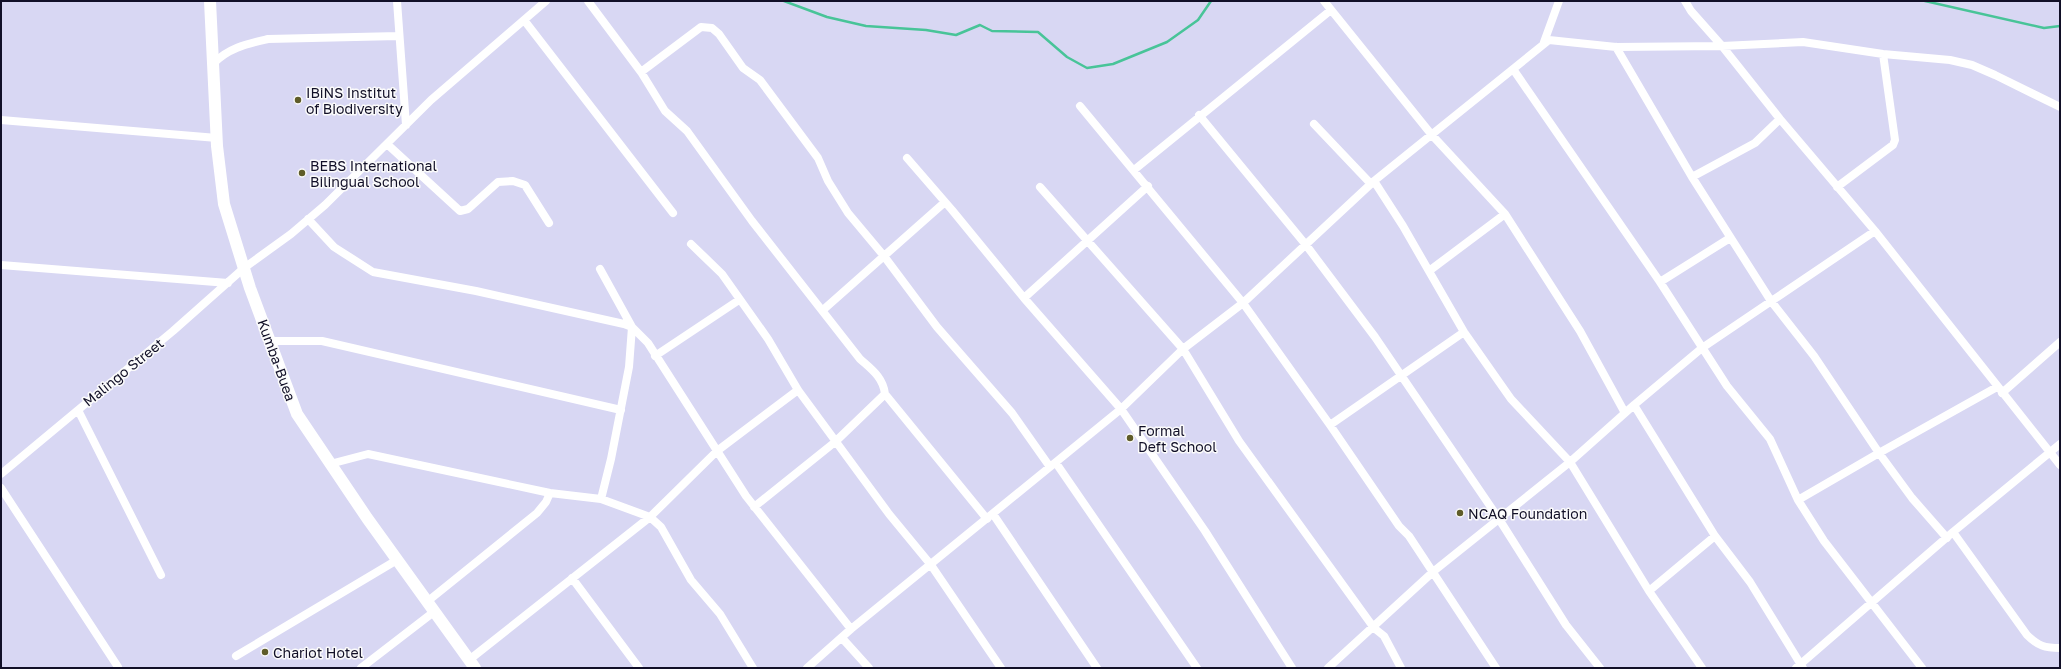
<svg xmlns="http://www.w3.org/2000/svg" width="2061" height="669" font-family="'Golos Text',sans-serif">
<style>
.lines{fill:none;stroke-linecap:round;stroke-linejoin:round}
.stream{stroke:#48c498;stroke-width:2.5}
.minor{stroke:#fff;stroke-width:8}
.highway{stroke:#fff;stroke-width:12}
.poi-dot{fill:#5f5c29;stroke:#fbfbfb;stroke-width:1.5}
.labels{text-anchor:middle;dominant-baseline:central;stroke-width:3;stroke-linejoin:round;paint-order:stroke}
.poi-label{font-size:14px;fill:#110f27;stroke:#fbfbfb;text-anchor:start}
.street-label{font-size:14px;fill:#110f27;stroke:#fbfbfb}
</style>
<rect width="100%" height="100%" fill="#d8d7f3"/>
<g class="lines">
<path class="stream" d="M784,1L827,17L866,26L926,30L956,35L980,25L992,31L1038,32L1067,57L1087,68L1113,64L1167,42L1198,20L1211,1
M1925,1L2044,28L2060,26"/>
<path class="minor" d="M397,1L406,125
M588,1L641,72L665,111L687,131L752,221L860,359C871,369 883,377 885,394L987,519
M1324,1L1431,134L1505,214L1580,331L1625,413
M1685,1L1691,11L1722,46L1780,119L1875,231L2060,465
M524,20L673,213
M1544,42L1559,1
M1616,47L1692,177L1771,301L1814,356L1879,453L1798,500
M213,64C228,48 247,44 268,39L399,36
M1513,69L1660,282L1727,386L1770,439L1798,500L1824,541L1922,668
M641,72L701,27L712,28L719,34L743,68L760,80L818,158L828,181L848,213L884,256L937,327L1012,413L1050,467
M1080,106L1243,303L1330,425L1399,526L1409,536L1496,668
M1199,115L1306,245L1375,337L1499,519L1566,625L1600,668
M1,120L217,138
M1314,124L1371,184
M387,144L460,211L468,209L498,182L513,181L525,185L549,223
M907,158L952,210L1024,298L1121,409L1205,531L1292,668
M1134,170L1331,10
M1692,177L1755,143L1780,119
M1374,181L1403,226L1464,332L1511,399L1570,462L1649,591L1702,668
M1040,187L1183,349L1239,441L1374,628L1384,636L1401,668
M1837,187L1893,145L1895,140L1883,54
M308,219L334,247L373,272L476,291L624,324L632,327L648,343L746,496L851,629
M691,244L722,274L768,339L798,390L889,514L931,565L1001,668
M1,265L228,283
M600,269L632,327L629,367L611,459L601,499
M1429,271L1505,214
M1660,282L1730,238
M1024,298L1148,186
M823,310L945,202
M269,341H322L621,410
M655,356L739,300
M2002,393L2060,342
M1634,405L1715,536L1750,582L1803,668
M78,410L161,575
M1330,425L1464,332
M1056,463L1197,668
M330,464L368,454L550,493L601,499L650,517L661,527L691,580L720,614L753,668
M1,474L173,331L244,268L291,234L325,205L431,100L546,1
M1,488L118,667
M754,507L835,442L885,394
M993,514L1097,668
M1953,532L2027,635C2038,646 2045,648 2060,648
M1947,538L1912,498L1879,453L1997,387
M572,578L639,668
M1649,591L1715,536
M428,601L537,513L546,502L550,493
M842,638L869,668
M236,656L397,560
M469,660L650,517L717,451L798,390
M361,668L435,611
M807,668L851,629L1121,409L1183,349L1243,303L1374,181L1549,40L1616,47L1722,46L1803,42L1883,54L1950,60L1972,65L1995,75L2060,107
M1328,668L1434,571L1570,462L1634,405L1702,348L1875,231
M1796,668L1953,532L2060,444"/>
<path class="highway" d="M210,1L217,146L224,204L250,288L297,414L367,518L475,668"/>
</g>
<g class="poi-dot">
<circle cx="298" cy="100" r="4"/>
<circle cx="302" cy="173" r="4"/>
<circle cx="1130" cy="438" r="4"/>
<circle cx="1460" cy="513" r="4"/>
<circle cx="265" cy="652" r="4"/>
</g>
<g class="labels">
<g class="poi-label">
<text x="306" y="92">IBiNS Institut<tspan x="306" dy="16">of Biodiversity</tspan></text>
<text x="310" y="165">BEBS International<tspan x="310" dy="16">Bilingual School</tspan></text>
<text x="1138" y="430">Formal<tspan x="1138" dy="16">Deft School</tspan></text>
<text x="1468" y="513">NCAQ Foundation</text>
<text x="273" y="652">Chariot Hotel</text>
</g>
<g class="street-label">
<text transform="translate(277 360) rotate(70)">Kumba-Buea</text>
<text transform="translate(123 372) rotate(-39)">Malingo Street</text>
</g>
</g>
<rect width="2061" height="669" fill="none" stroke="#110f27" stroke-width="4"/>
</svg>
